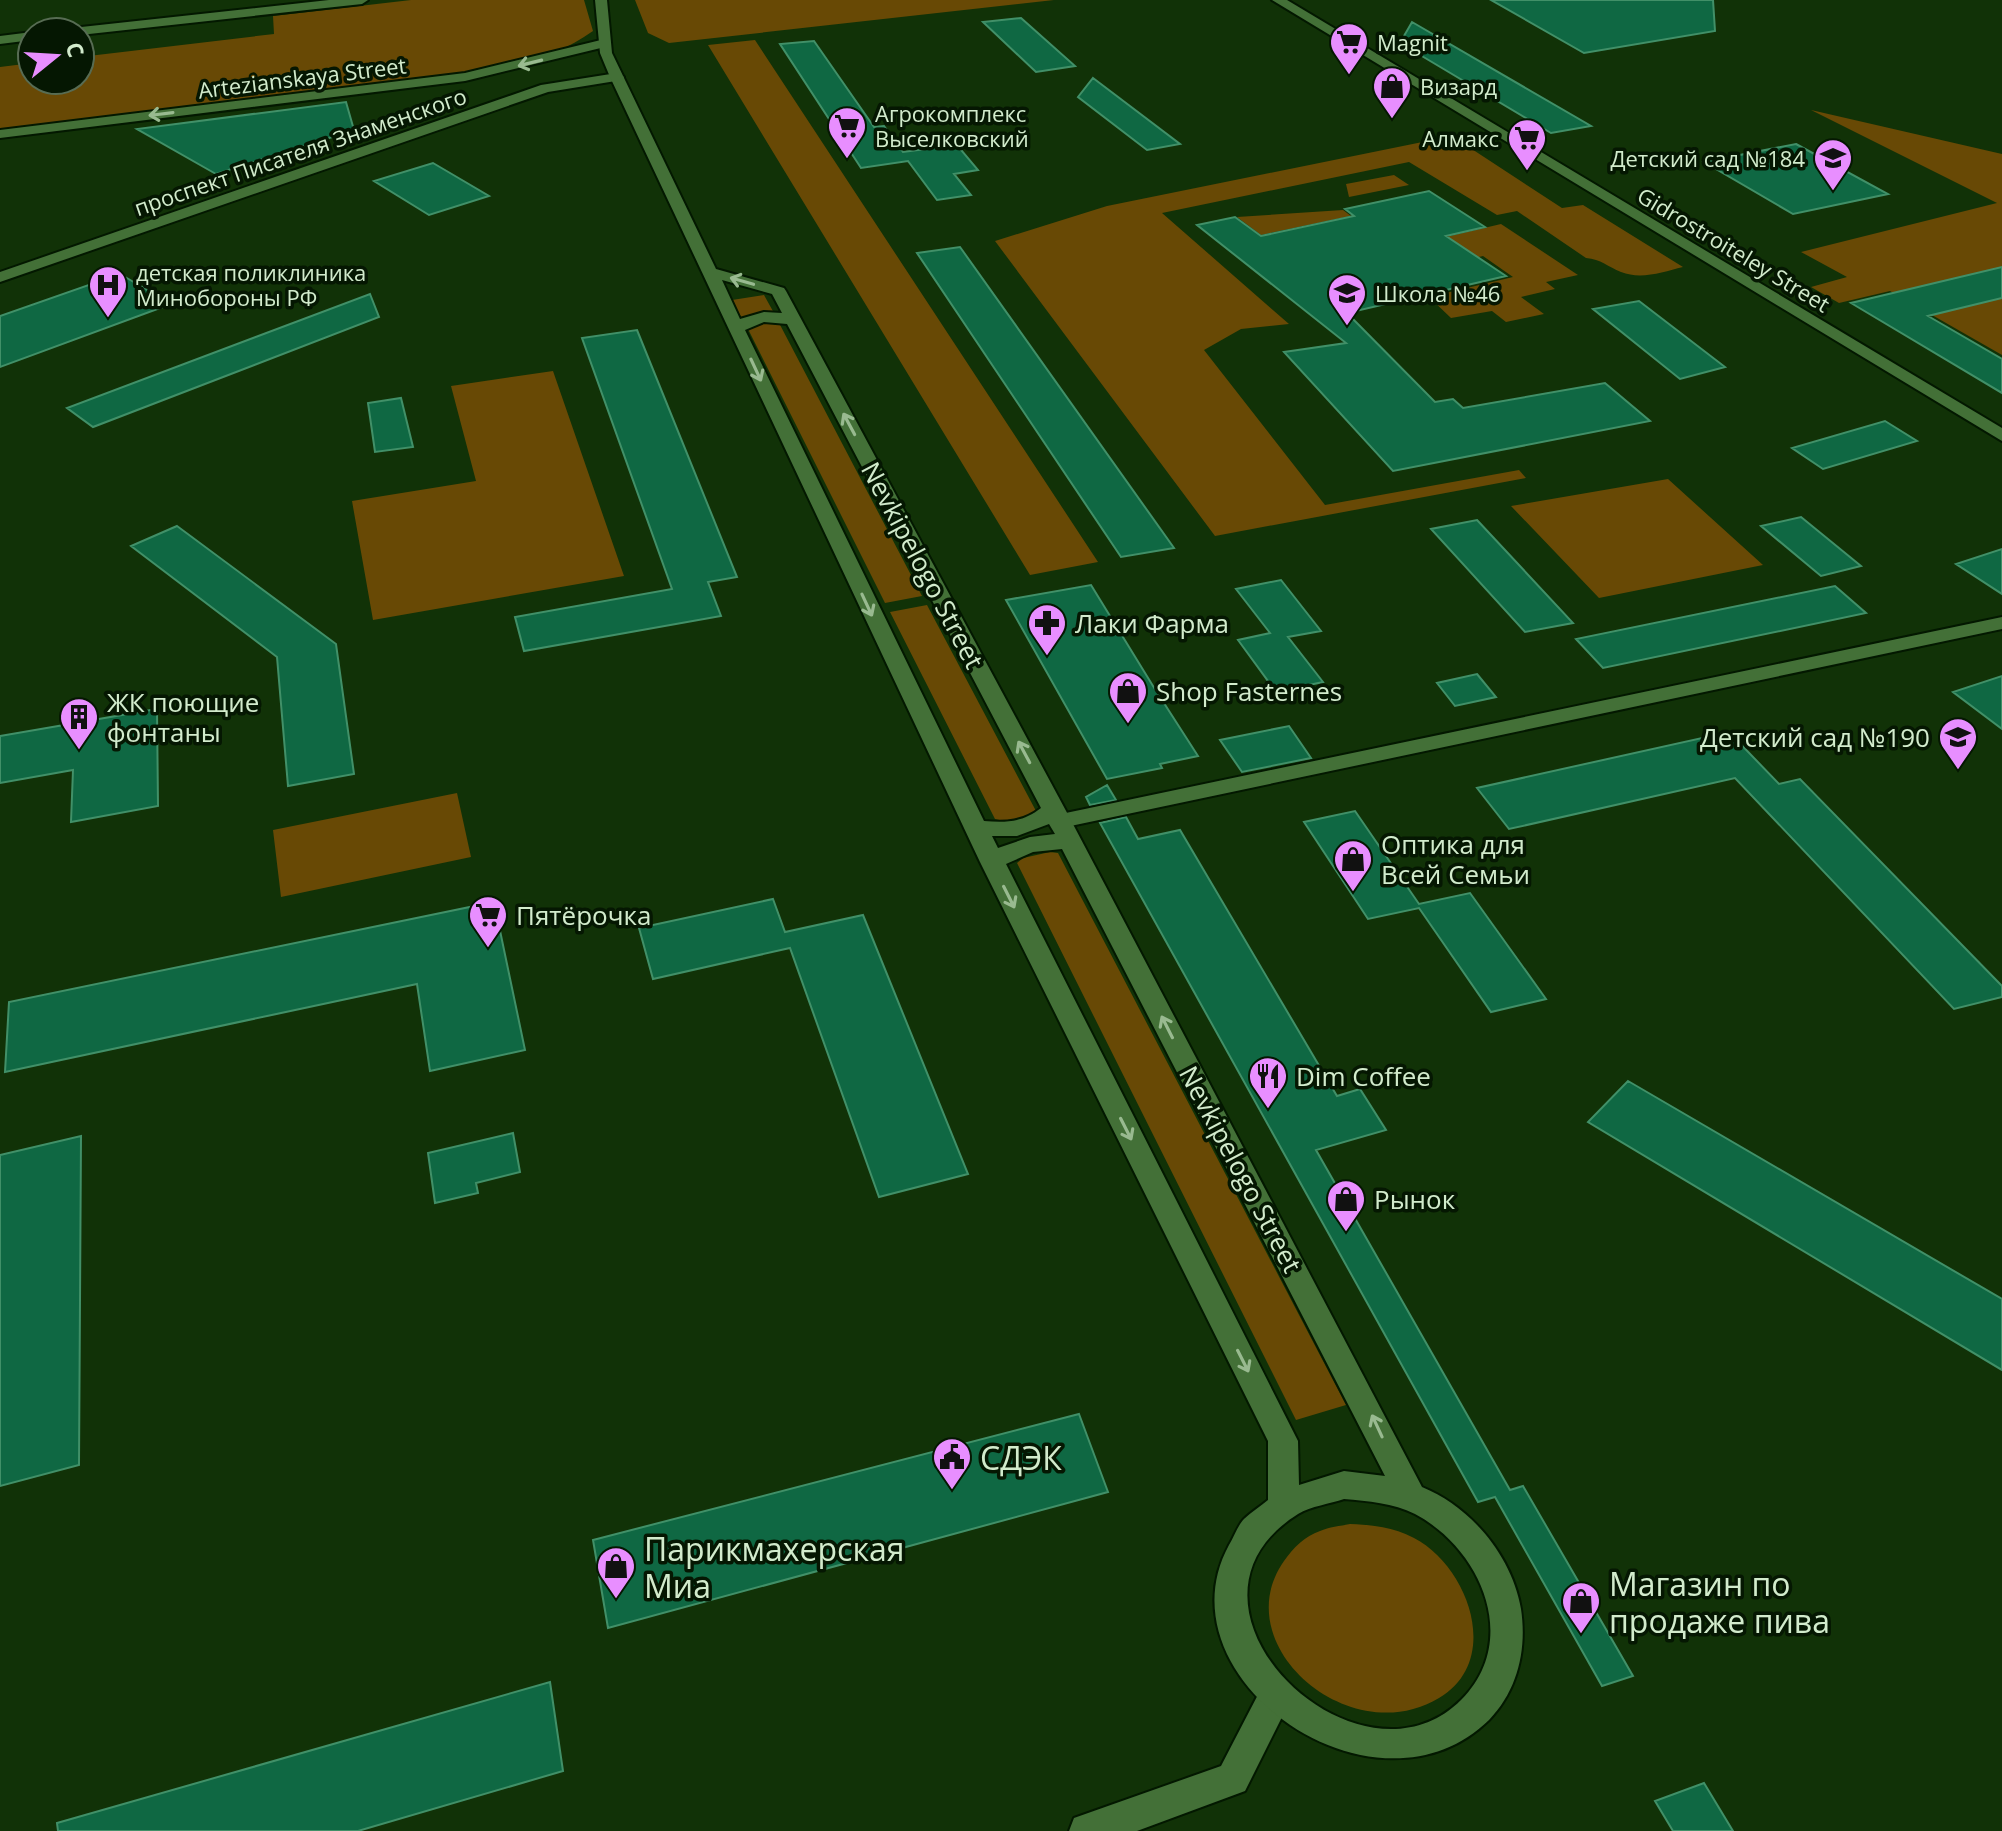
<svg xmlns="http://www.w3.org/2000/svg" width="2002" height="1831" font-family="'Open Sans',sans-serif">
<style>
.green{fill:#684905}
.building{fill:#0f6843;stroke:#419068;stroke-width:2}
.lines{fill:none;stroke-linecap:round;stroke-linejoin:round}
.street-casing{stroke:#031800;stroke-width:4}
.secondary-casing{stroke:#031800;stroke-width:4}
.street{fill:#437037;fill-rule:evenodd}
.secondary{fill:#437037;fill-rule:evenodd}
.oneway{stroke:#99ba90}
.labels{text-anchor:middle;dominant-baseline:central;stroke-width:7;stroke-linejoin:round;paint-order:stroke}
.far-poi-label{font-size:22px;fill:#d2ebcc;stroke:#051702;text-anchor:start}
.far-street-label{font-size:22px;fill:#d2ebcc;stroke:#051702}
.street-label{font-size:26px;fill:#d2ebcc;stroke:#051702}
.poi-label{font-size:26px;fill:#d2ebcc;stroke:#051702;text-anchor:start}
.near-poi-label{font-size:32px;fill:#d2ebcc;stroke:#051702;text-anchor:start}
</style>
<rect width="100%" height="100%" fill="#113207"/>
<path class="green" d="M411,0H584L593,31C520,84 387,87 298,97C199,109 99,120 0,132V67L32,63V80H80V57L274,34L273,16Z
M635,0H1054L669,43L648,33Z
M755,40L1098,562L1030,575L708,45Z
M1811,110L2002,154V355L1890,291L1839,303L1811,287L1847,277L1801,252L1997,203Z
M1452,136L1562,208L1583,205L1683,267C1663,272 1641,280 1621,272C1608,267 1601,259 1586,258L1517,211L1497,215L1409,162L1162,213L1289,324L1241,329L1204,350L1325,505L1519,470L1526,478L1215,536L995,241L1107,206Z
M1394,175L1409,185L1349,197L1346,184Z
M1343,210L1351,216L1261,235L1237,217Z
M1501,224L1578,275L1546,282L1555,289L1521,297L1544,314L1506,322L1492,311L1451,318L1429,297L1513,277L1483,256L1451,264L1420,243Z
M764,295L774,313L741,317L732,300Z
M778,321L922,596L885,603L746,325L751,322Z
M553,371L624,576L373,620L352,501L476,481L451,386Z
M1668,479L1763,565L1599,598L1511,506Z
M927,605L1036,811C1027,822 1007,822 995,819L890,612Z
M457,793L471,857L281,897L273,830Z
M1050,852L1058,853L1346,1405L1296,1420L1017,863L1023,858Z
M1350,1524C1373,1525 1393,1527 1414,1538C1468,1566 1503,1660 1439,1698C1350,1752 1225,1645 1284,1561C1293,1548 1305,1536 1320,1531C1329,1527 1340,1526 1350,1524Z"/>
<path class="building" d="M1491,0H1713L1715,31L1584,53Z
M1021,18L1075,66L1036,72L983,22Z
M1412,22L1591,126L1551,133L1400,43Z
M814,41L874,127L884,126L903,152L957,145L978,170L954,174L971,195L937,200L908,161L861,168L780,44Z
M1093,78L1180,144L1147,150L1078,97Z
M346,102L354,130L216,174L137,129Z
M1796,144L1888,194L1793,214L1704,162Z
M433,163L489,196L429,215L374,181Z
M1429,191L1485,227L1446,236L1506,276L1347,313L1435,402L1453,399L1463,408L1605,383L1650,421L1393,471L1284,352L1346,343L1197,225L1235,217L1261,236L1354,216L1345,209Z
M960,247L1174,548L1121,557L917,253Z
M2002,267V298L1928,316L2002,359V393L1851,303Z
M120,274L171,304L0,367V316Z
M370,294L379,317L93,427L67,408Z
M1639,301L1725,367L1680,379L1593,309Z
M637,330L737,577L708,582L721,616L524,651L515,617L672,589L582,338Z
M401,398L413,447L375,452L368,403Z
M1885,421L1917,441L1823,469L1792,448Z
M1801,517L1861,566L1821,576L1761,526Z
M1477,520L1573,623L1525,632L1431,529Z
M177,526L336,644L354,774L288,786L277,657L131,546Z
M2002,549V594L1956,564Z
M1281,580L1321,631L1288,637L1323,682L1276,692L1238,640L1270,633L1236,589Z
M1091,585L1153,686L1198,756L1160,764L1162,768L1107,779L1006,600Z
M1835,586L1866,613L1603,668L1576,639Z
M1477,674L1496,697L1455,706L1437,683Z
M2002,676V729L1953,692Z
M157,709L158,806L71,822L73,770L0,783V736Z
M1289,726L1311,758L1242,772L1220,740Z
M1729,732L1779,784L1800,779L2002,986V997L1954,1009L1735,778L1509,829L1477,788Z
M1107,785L1116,800L1090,805L1086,797Z
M1355,811L1419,904L1470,893L1546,999L1491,1012L1419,908L1368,919L1304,822Z
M1126,817L1138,839L1180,830L1337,1096L1360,1089L1386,1130L1316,1150L1510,1490L1523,1486L1633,1676L1602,1686L1495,1497L1478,1502L1100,823Z
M773,899L785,932L863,915L968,1174L879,1197L790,948L653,979L639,928Z
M494,902L525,1050L430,1071L417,984L5,1072L9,1002Z
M1628,1081L2002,1299V1370L1588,1122Z
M513,1133L520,1172L476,1183L478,1193L435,1203L428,1153Z
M81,1136L79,1465L0,1486V1155Z
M1079,1414L1108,1492L608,1628L593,1540Z
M550,1682L563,1771L358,1831H58L57,1823Z
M1704,1783L1733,1831H1673L1655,1801Z"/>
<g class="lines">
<defs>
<path id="street" d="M329,0H368L362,4L80,35V32H66L72,28Z
M32,32V40L0,44V36Z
M605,39L609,40V46L465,81L0,138V130L465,73Z
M617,73L624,77L622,80L548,92L0,282V272L541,85Z
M2002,617V629L1061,828L1053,826L1050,821L1053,816L1061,814Z
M1275,1680L1287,1685L1292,1697L1245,1791L1137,1831H1069L1074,1818L1221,1766L1263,1685Z"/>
<path id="secondary" d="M595,0H607L612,53L716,269L784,288L786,291L1065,809L1422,1487C1471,1507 1512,1556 1521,1609C1527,1649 1518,1690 1489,1720C1376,1831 1156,1679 1229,1545C1234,1537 1238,1525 1244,1519C1251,1512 1261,1506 1268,1500V1441L980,862L610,77L600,53ZM722,280L772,294L782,313L764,312L740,319ZM764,322L787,324L1041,808C1023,822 1007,823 984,821L745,330ZM1049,824L1055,834L1030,837L998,848L992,836H1017ZM1062,849L1385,1476L1344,1471L1299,1485L1298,1441L1006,864L1033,852ZM1344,1499C1368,1501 1393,1503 1415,1514C1481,1549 1521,1640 1461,1700C1358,1803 1152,1606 1298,1514C1311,1506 1330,1504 1344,1499Z
M1272,0H1287L2002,428V441Z"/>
</defs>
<use href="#street" class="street-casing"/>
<use href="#secondary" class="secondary-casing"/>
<use href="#street" class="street"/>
<use href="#secondary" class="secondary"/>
</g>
<defs><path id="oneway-shaft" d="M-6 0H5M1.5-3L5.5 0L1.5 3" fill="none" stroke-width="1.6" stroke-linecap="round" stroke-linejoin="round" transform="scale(2)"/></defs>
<g class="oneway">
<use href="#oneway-shaft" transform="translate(530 63) rotate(166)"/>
<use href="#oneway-shaft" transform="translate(161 114) rotate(173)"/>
<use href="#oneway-shaft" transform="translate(742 281) rotate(-164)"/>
<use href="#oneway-shaft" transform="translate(756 370) rotate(65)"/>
<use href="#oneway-shaft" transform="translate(849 424) rotate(-118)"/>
<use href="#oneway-shaft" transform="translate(867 605) rotate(65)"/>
<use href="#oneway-shaft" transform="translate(1024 752) rotate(-118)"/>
<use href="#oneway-shaft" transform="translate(1009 897) rotate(63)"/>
<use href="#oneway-shaft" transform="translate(1167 1027) rotate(-117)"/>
<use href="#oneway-shaft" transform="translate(1126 1129) rotate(63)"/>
<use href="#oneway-shaft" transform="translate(1243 1361) rotate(63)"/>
<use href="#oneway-shaft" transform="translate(1377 1426) rotate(-115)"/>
</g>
<defs>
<symbol id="supermarket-pin" viewBox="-11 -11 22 30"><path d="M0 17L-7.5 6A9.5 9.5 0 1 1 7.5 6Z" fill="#e88eff" stroke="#051702"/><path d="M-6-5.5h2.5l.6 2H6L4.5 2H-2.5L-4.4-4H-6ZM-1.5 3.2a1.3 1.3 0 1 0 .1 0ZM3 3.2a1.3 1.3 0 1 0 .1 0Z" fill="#111"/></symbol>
<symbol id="shop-pin" viewBox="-11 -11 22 30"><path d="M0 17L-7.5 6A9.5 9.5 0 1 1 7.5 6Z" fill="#e88eff" stroke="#051702"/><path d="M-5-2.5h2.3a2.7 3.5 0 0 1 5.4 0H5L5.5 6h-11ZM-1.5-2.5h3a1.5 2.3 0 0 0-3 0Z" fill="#111"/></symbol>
<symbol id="school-pin" viewBox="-11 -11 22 30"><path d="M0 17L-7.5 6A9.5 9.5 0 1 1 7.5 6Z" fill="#e88eff" stroke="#051702"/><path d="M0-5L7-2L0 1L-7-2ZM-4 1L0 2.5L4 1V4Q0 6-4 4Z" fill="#111"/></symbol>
<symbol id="hospital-pin" viewBox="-11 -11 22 30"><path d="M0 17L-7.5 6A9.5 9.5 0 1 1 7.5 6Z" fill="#e88eff" stroke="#051702"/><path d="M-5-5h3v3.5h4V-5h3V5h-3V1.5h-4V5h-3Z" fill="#111"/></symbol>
<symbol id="pharmacy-pin" viewBox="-11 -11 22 30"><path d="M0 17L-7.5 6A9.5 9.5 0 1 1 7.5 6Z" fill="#e88eff" stroke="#051702"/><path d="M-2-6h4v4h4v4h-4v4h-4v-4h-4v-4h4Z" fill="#111"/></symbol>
<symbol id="building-pin" viewBox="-11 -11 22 30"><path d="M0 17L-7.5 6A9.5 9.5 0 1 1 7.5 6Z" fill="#e88eff" stroke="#051702"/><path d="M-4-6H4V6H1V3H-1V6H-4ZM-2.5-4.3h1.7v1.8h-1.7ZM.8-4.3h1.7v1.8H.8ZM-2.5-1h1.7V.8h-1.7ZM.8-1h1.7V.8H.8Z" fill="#111"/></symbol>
<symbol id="restaurant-pin" viewBox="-11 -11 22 30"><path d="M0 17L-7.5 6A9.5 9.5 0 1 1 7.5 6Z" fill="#e88eff" stroke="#051702"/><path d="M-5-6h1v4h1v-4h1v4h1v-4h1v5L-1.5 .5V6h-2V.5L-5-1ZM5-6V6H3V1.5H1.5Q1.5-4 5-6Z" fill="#111"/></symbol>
<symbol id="civic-pin" viewBox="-11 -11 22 30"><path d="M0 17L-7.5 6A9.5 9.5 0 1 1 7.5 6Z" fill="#e88eff" stroke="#051702"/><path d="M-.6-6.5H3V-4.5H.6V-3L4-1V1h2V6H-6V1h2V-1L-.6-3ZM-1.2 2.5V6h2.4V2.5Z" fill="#111"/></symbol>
</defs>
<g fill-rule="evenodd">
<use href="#supermarket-pin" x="1327" y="20" width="44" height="60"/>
<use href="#shop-pin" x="1370" y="64" width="44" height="60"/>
<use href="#supermarket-pin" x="825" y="104" width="44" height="60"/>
<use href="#supermarket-pin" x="1505" y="116" width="44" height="60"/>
<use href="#school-pin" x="1811" y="136" width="44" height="60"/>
<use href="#hospital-pin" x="86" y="263" width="44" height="60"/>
<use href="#school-pin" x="1325" y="271" width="44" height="60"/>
<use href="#pharmacy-pin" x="1025" y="601" width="44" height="60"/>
<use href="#shop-pin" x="1106" y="669" width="44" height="60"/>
<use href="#building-pin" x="57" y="695" width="44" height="60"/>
<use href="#school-pin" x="1936" y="715" width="44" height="60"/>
<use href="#shop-pin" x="1331" y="837" width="44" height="60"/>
<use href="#supermarket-pin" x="466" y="893" width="44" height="60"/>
<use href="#restaurant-pin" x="1246" y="1054" width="44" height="60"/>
<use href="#shop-pin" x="1324" y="1177" width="44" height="60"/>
<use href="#civic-pin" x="930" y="1435" width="44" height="60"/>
<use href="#shop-pin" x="594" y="1544" width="44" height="60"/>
<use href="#shop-pin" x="1559" y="1579" width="44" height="60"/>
</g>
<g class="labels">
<g class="far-poi-label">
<text x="1377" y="42">Magnit</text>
<text x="1420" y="86">Визард</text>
<text x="875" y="113">Агрокомплекс<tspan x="875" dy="25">Выселковский</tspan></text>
<text x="1499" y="138" text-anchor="end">Алмакс</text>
<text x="1805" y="158" text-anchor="end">Детский сад №184</text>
<text x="136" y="272">детская поликлиника<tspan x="136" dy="25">Минобороны РФ</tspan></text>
<text x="1375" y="293">Школа №46</text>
</g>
<g class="far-street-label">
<text transform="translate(302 77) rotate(-7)">Artezianskaya Street</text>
<text transform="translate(300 151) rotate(-19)">проспект Писателя Знаменского</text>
<text transform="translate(1734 249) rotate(31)">Gidrostroiteley Street</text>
</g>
<g class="street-label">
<text transform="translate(923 565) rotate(62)">Nevkipelogo Street</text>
<text transform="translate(1241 1169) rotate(62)">Nevkipelogo Street</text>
</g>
<g class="poi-label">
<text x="1075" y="623">Лаки Фарма</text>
<text x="1156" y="691">Shop Fasternes</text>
<text x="107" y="702">ЖК поющие<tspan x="107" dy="30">фонтаны</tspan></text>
<text x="1930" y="737" text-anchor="end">Детский сад №190</text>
<text x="1381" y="844">Оптика для<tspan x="1381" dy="30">Всей Семьи</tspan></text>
<text x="516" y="915">Пятёрочка</text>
<text x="1296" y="1076">Dim Coffee</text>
<text x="1374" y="1199">Рынок</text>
</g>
<g class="near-poi-label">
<text x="980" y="1457">СДЭК</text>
<text x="644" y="1548">Парикмахерская<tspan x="644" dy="37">Миа</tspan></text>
<text x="1609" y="1583">Магазин по<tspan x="1609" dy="37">продаже пива</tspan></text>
</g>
</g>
<g transform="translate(56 56) rotate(72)"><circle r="38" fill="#051702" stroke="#576c53" stroke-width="2"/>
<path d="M0-6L14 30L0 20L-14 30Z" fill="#e88eff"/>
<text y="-12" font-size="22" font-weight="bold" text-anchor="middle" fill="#d2ebcc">С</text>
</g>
</svg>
